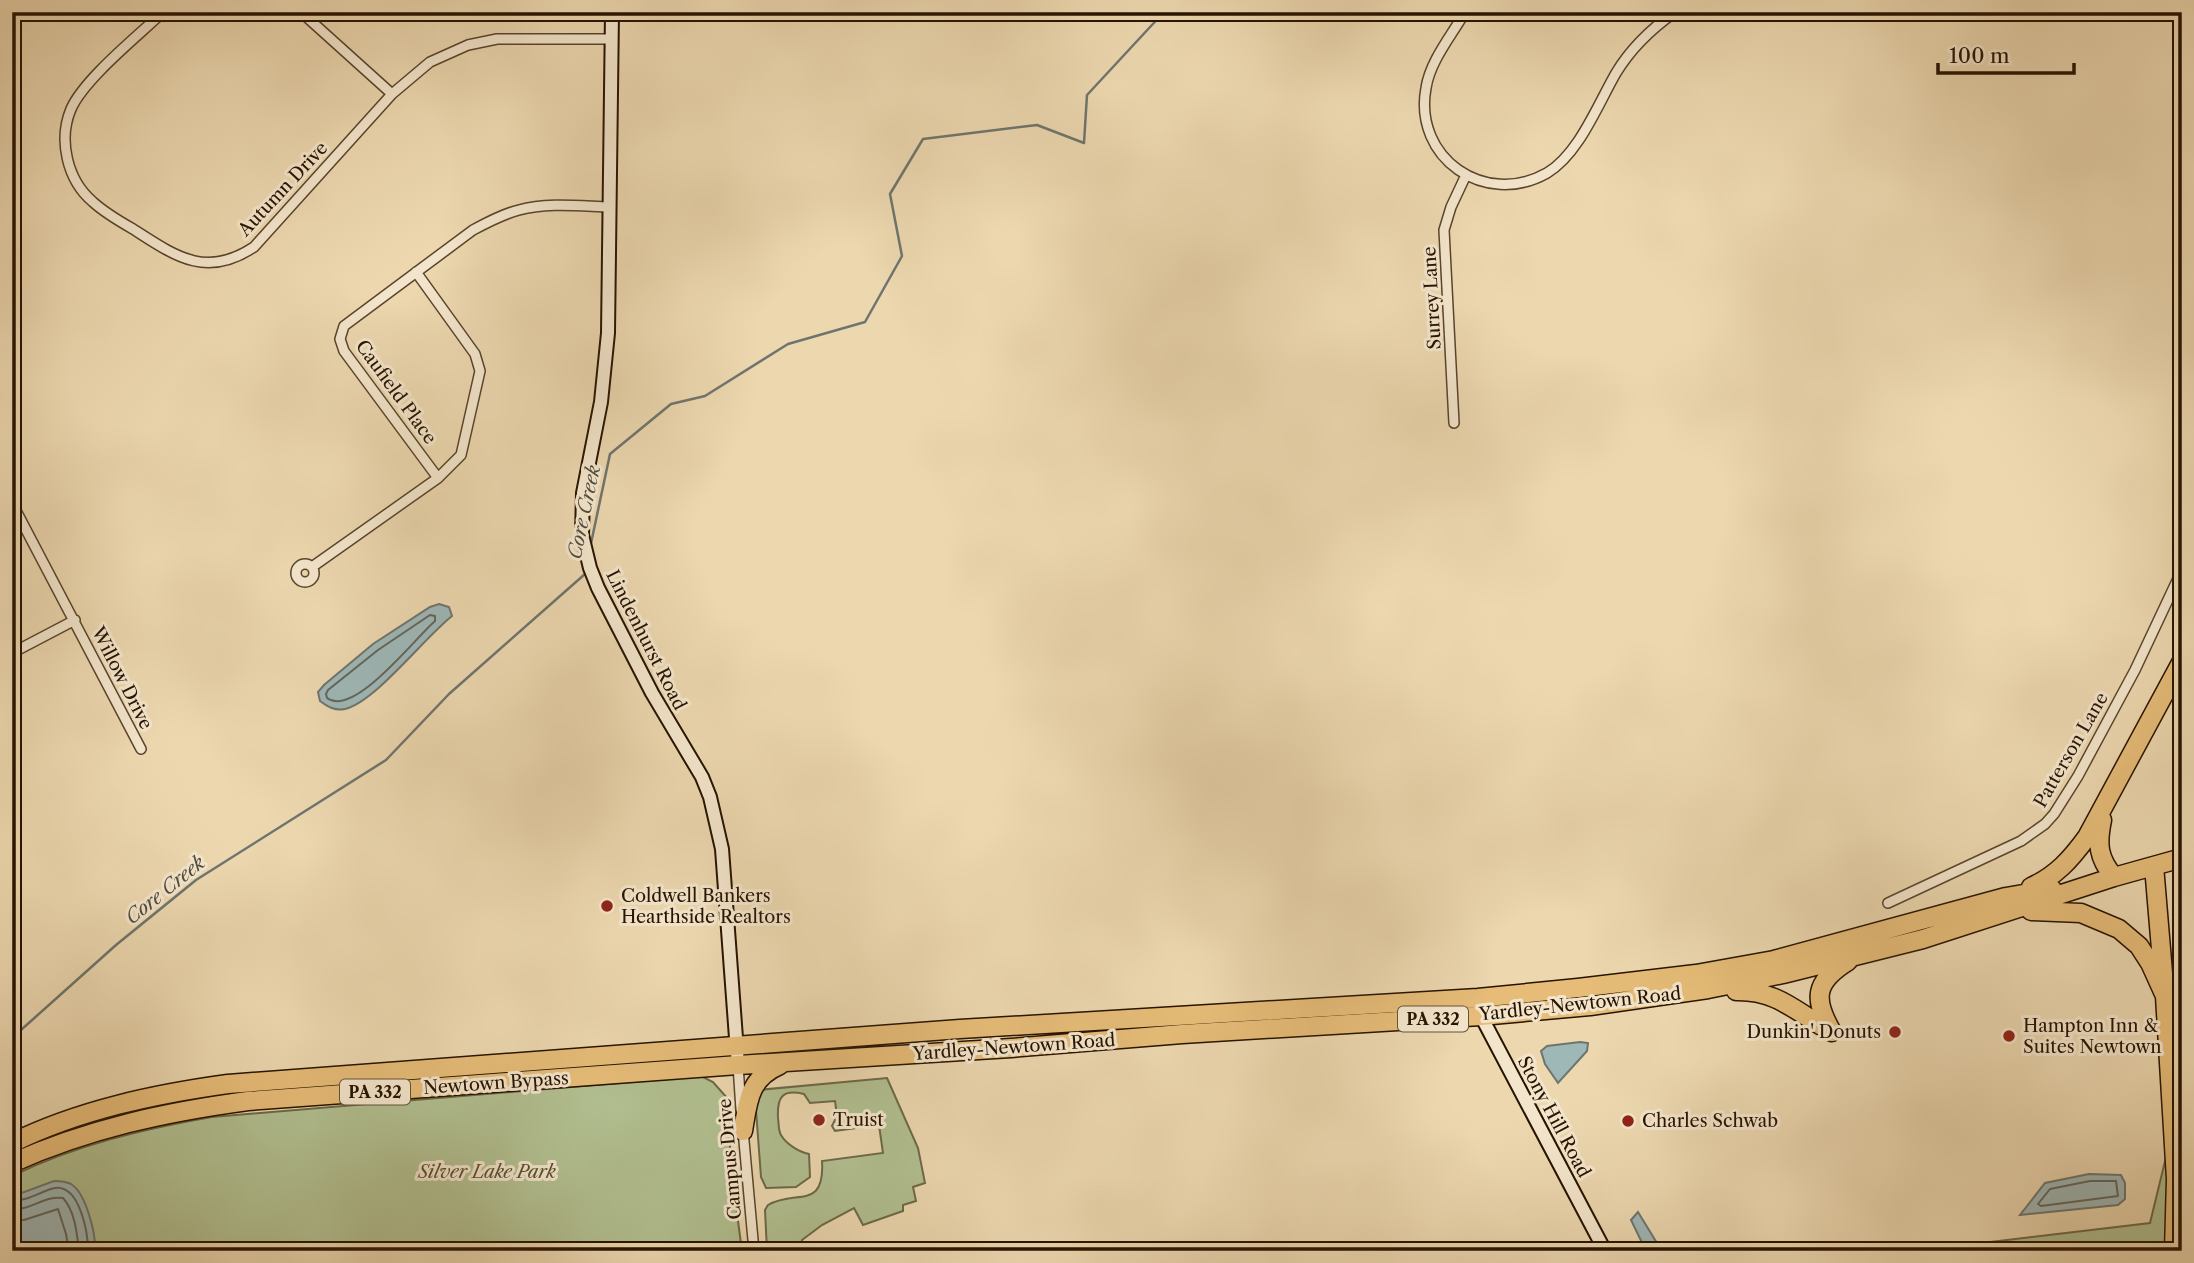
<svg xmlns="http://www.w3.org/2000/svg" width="2194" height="1263" font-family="'Libre Caslon Text',serif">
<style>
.green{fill:#b1bf90;stroke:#6c6948;stroke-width:2}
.water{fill:#9eb7b7;stroke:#6e756e;stroke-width:2}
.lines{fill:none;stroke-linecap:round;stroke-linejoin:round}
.shore{stroke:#62655c;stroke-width:2}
.stream{stroke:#6e756e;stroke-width:2.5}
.street-casing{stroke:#58442c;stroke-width:12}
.secondary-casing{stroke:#261300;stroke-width:16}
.highway-casing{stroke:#261300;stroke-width:21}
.street{stroke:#f3e5cb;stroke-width:9}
.secondary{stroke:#f3e5cb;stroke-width:12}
.highway{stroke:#e6bc78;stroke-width:18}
.poi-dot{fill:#8f2418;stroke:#f3e5cb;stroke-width:2.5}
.labels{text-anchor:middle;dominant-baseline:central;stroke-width:6;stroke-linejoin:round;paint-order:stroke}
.shield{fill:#f3e5cb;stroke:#64523d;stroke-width:2}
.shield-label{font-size:16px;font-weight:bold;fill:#261300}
.street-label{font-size:18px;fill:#261300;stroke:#f3e5cb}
.poi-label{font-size:18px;fill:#261300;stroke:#f3e5cb;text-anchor:start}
.park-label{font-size:18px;font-style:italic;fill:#574f32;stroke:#f3e5cb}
.water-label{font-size:19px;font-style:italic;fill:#504c40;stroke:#f3e5cb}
</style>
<rect width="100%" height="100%" fill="#ecd7af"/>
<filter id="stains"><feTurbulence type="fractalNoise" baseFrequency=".00286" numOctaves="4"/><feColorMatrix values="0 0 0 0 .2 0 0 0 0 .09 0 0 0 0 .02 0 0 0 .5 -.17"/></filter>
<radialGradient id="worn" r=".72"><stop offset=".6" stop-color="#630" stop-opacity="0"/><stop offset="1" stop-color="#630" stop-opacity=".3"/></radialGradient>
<path class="green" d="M691,1077H703L713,1082L728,1099L731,1168L742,1251H12V1176C76,1145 143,1129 212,1117Z
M887,1078L918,1148L925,1183L913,1187L916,1201L903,1205V1211L863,1225L854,1208L822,1225L802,1240L801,1251H767L765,1210L768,1205C796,1189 825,1211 822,1161L883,1153L879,1125L835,1131L832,1126L837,1116L835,1101L810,1103L804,1094C782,1089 777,1097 778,1118C779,1123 778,1130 781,1135C786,1144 799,1152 809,1154L810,1177L796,1187L766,1188L761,1177L755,1097L758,1090Z
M2167,1153L2168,1251H1915L2150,1223Z"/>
<path class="water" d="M439,604L449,607L452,616C423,639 376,701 345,709C335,711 328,707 320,701L318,692L324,685L373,644L430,607Z
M1580,1042L1588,1043L1587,1051L1558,1083L1545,1064L1541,1051L1547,1046Z
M2089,1174L2121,1175L2125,1183V1199L2118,1205L2020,1215L2045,1183Z
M54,1181C60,1181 65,1181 71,1184C86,1193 96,1234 95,1251H12V1193L19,1194Z
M1638,1212L1657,1243L1667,1251H1646L1631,1220Z"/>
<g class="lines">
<path class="shore" d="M430,615L435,616V621C415,638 354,718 327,698L326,694L328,690L378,650Z
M2090,1181H2116L2118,1196L2041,1206L2038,1204L2050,1189Z
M12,1200C28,1202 40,1191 55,1188C80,1185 88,1233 88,1251
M12,1209C30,1211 45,1195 63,1198C75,1211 77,1234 79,1251
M12,1219L24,1220L58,1209L66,1234L69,1251"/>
<path class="stream" d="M590,548L610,454L671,404L705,396L788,344L865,322L902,256L890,194L923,139L1037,125L1084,143L1087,95L1164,12
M12,1038L116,945L196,880L386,760L449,694L585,574V571"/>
<defs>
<path id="street" d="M163,12C138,36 84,79 71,109C58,140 67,180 93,202C105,213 119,221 133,229C175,256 206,279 254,247L392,94L430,62L468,45L497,39H611
M301,12L392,94
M1465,12C1452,35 1430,61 1426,88C1413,158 1485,208 1547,173C1579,154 1598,104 1616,73C1631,48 1651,29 1675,12
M1454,423L1444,230L1451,207L1466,175
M438,478L344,351L340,339L344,326L473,230C488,222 503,214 519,210C547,202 580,206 609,207
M12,503L141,749
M296 573a9 9 0 1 1 18 0a9 9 0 1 1-18 0Z
M312,567L438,478L461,455L480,371L475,354L416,272
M12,653L75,620
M1888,903L2021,841L2045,824L2054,814L2078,776L2135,670L2182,570
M738,1065L741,1110
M743,1130L754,1251"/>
<path id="secondary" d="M612,12L608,333L601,402L583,493L582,535L590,568L598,588L652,693L702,777L710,797L722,849L738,1065
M1480,1009L1481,1016L1605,1251"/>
<path id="highway" d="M2102,820C2097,844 2098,858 2114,877
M2154,866L2164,985
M2031,887C2056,876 2071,859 2087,837L2182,661
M2031,911L2081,913L2119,929L2139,946L2150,963L2165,996L2176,1179L2174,1251
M1736,991C1778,990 1797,1013 1832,1032
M1832,1032C1813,999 1814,982 1848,961
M743,1131C748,1101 749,1078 780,1065
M12,1143C79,1110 155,1094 228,1084L960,1029L1478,998L1578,988L1696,974L1774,960L2006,897L2052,889
M12,1163C88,1129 165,1112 248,1101L738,1065L1011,1048L1182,1034L1481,1016L1590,1006L1708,989L1783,974L1923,939L2114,877L2182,858"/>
</defs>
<use href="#street" class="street-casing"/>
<use href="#secondary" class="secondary-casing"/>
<use href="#highway" class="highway-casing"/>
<use href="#street" class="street"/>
<use href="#secondary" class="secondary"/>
<use href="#highway" class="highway"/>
</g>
<g class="poi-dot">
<circle cx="607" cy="906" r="7"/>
<circle cx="1895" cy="1032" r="7"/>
<circle cx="2009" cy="1036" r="7"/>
<circle cx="819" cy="1120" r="7"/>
<circle cx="1628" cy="1121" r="7"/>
</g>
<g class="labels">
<g class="shield">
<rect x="1398" y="1006.5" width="70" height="25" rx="5"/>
<rect x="340" y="1079.5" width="70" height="25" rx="5"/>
</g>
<g class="shield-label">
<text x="1433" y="1019">PA 332</text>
<text x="375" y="1092">PA 332</text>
</g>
<g class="street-label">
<text transform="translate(283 189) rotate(-47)">Autumn Drive</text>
<text transform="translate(1432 298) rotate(-93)">Surrey Lane</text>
<text transform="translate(396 392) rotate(54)">Caufield Place</text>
<text transform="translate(646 640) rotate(63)">Lindenhurst Road</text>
<text transform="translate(122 678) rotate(63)">Willow Drive</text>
<text transform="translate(2071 750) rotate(-60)">Patterson Lane</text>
<text transform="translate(1580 1004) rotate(-6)">Yardley-Newtown Road</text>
<text transform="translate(1014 1047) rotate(-4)">Yardley-Newtown Road</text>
<text transform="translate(496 1083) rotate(-4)">Newtown Bypass</text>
<text transform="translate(1554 1117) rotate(62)">Stony Hill Road</text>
<text transform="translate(730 1159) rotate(-95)">Campus Drive</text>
</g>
<g class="poi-label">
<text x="621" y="896">Coldwell Bankers<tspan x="621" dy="21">Hearthside Realtors</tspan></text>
<text x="2023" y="1026">Hampton Inn &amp;<tspan x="2023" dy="21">Suites Newtown</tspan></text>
<text x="1881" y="1032" text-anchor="end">Dunkin' Donuts</text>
<text x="833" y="1120">Truist</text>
<text x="1642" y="1121">Charles Schwab</text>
</g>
<g class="park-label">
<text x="487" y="1172">Silver Lake Park</text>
</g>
<g class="water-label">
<text transform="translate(584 512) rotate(-78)">Core Creek</text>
<text transform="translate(165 890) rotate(-39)">Core Creek</text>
</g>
</g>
<rect width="2194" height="1263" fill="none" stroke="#ecd7af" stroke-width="42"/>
<rect x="14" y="14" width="2166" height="1235" fill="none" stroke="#261300" stroke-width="3.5"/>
<rect x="21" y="21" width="2152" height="1221" fill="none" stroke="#261300" stroke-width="2"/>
<path d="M1938 63v10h136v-10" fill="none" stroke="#261300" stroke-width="3.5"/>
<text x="1949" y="63" font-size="21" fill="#261300" stroke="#f3e5cb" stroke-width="5" paint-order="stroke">100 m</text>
<rect width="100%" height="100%" filter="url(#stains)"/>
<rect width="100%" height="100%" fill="url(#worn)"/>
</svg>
